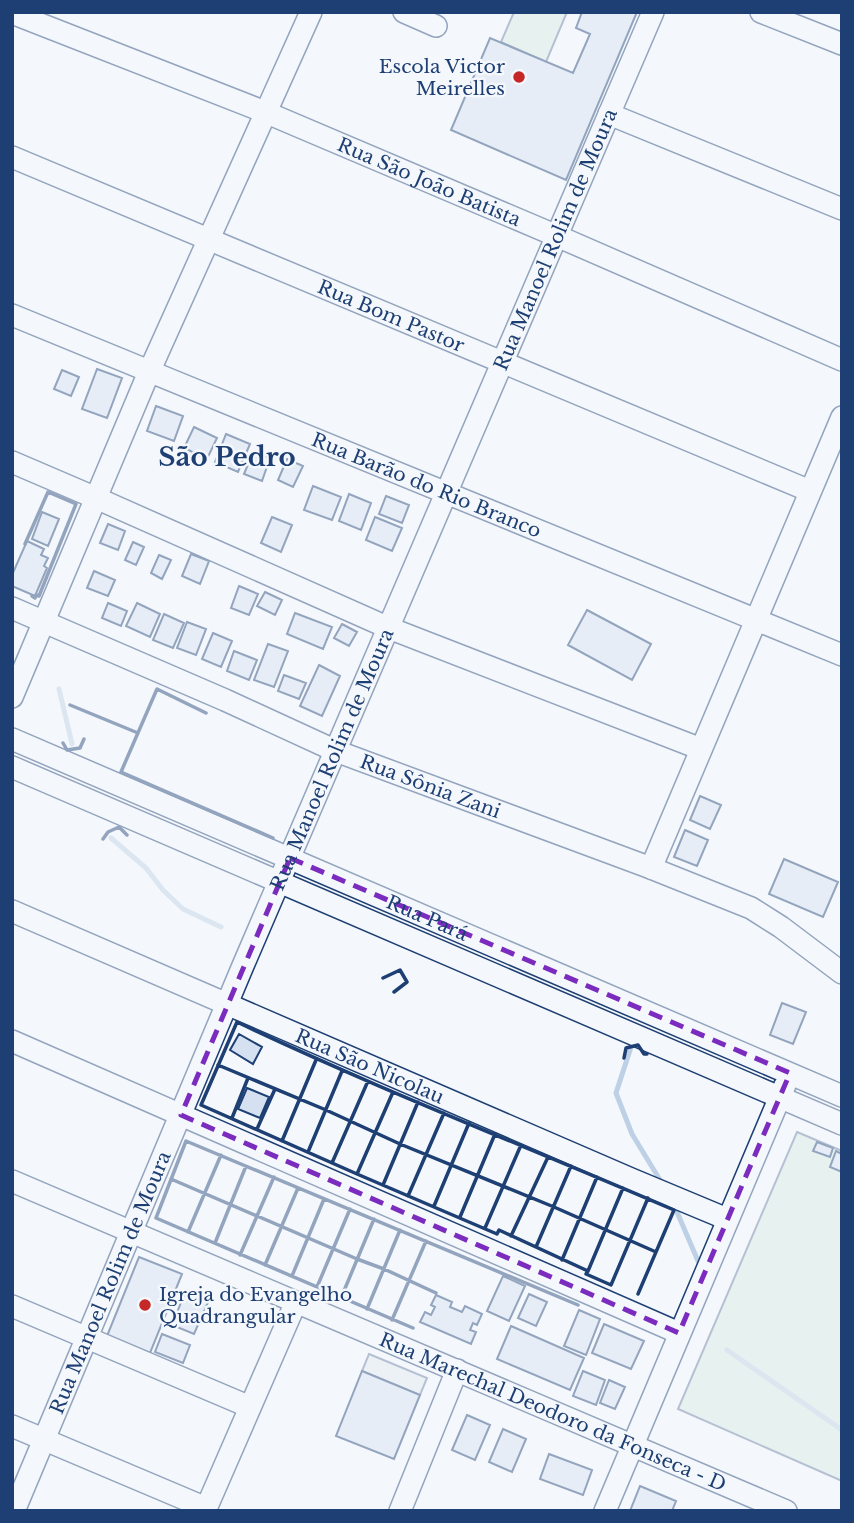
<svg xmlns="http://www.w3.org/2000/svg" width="854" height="1523" font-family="'Libre Baskerville',serif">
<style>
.green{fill:#d7e8df;stroke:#687fa3;stroke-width:2}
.parking{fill:#e3e8f0;stroke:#687fa3;stroke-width:2}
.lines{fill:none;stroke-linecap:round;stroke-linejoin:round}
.stream{stroke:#bed0e5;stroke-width:5}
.building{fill:#d5e0f0;stroke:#1d3f73;stroke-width:2}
.minor-casing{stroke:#1d3f73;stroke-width:24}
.minor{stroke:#f4f7fb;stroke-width:21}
.wall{stroke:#1d3f73;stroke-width:3.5}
.marked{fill:none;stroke:#7b2cbf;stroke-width:5;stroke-dasharray:14 9;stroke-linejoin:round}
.poi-dot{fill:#c62828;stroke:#f4f7fb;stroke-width:2.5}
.labels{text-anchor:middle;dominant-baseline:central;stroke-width:5;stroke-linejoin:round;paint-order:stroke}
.poi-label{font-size:19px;fill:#1d3f73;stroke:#f4f7fb;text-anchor:end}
.street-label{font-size:19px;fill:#1d3f73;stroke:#f4f7fb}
.district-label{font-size:26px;font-weight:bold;fill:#1d3f73;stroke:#f4f7fb}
</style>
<rect width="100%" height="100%" fill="#f4f7fb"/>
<path class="green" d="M514,12H567L546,62L501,42Z
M797,1132L842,1151V1481L678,1409Z"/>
<path class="parking" d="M369,1354L427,1378L420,1395L362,1371Z"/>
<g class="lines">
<path class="stream" d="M59,689L72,744
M111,838L146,868L163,890L183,909L221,927
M632,1044L616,1093L632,1134L660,1180
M677,1212L698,1261
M727,1350L842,1430"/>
</g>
<path class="building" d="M582,12H637L566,180L451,130L490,38L573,73L590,34L576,28Z
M97,369L122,378L107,418L82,409Z
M62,370L79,377L71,396L54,389Z
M156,406L183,416L174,441L147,431Z
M194,427L217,438L207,459L184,448Z
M226,434L250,444L238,472L215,462Z
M253,452L270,458L262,481L244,474Z
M287,459L303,466L293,487L278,480Z
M313,486L341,497L332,520L304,510Z
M349,494L371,503L361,530L339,521Z
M386,496L409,505L402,523L379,514Z
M42,512L59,519L48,546L32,539Z
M272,517L292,525L281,552L261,543Z
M375,517L402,528L392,551L366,540Z
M108,524L125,531L118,550L100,543Z
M27,541L44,549L41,555L48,558L44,566L47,568L35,596L12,586V575Z
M133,542L144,547L136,565L125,560Z
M191,554L209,561L200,584L182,576Z
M159,555L171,560L162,579L151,573Z
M94,571L115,580L108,596L87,588Z
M239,586L258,594L249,615L231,608Z
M265,592L282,600L275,615L257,606Z
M108,603L127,611L121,626L102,618Z
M137,603L160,614L150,637L126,626Z
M587,610L651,644L632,680L568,645Z
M295,613L332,627L323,649L287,634Z
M164,614L184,623L173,648L153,640Z
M187,622L206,629L196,655L177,648Z
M342,624L357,632L349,646L334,638Z
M213,633L232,641L221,667L202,659Z
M268,644L288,651L274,687L254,680Z
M234,651L257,660L249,680L227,671Z
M319,665L340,676L322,716L300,706Z
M284,675L306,683L299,699L278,691Z
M700,796L721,805L710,829L690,820Z
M685,830L708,840L697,866L674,857Z
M784,859L838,882L823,917L769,894Z
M782,1003L806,1012L793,1044L770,1035Z
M239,1034L262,1047L253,1064L230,1050Z
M247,1088L269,1097L260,1118L238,1109Z
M817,1142L833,1148L830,1157L813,1151Z
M836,1151L842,1154V1172L830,1167Z
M139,1257L182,1274L150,1353L107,1336Z
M503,1276L525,1286L509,1321L487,1311Z
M186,1290L209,1300L194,1334L172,1325Z
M529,1294L547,1302L536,1326L518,1318Z
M436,1295L452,1302L450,1307L462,1312L465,1306L482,1314L477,1325L473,1323L470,1330L476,1332L471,1344L420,1322L425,1312L431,1315L435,1307L431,1305Z
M579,1310L600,1319L586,1355L564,1346Z
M604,1324L644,1341L631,1369L592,1353Z
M511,1326L584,1358L570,1390L497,1359Z
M162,1334L190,1345L183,1363L155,1352Z
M362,1371L420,1395L394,1459L336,1436Z
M583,1371L605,1380L596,1405L573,1396Z
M609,1380L625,1387L615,1409L600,1403Z
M467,1415L490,1425L475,1460L452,1450Z
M503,1429L526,1439L512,1472L489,1462Z
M549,1454L592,1470L583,1495L540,1479Z
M640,1486L676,1501L672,1511H630Z"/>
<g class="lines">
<defs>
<g id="minor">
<path d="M404,12L436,26"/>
<path d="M761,12L842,44"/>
<path id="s1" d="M12,13L265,112L557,236L842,360"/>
<path d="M609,114L842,209"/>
<path id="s2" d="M12,157L810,491"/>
<path id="s3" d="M12,315L842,655"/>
<path d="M12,462L96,498L389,628L701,749"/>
<path id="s4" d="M12,608L225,700L336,751L651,868L751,908L781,927L842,973"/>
<path d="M12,697L149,372L311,12"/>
<path id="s5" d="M12,739L842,1096"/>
<path d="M12,767L842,1124"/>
<path d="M651,868L842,417"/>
<path id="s6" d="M12,911L631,1179L727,1219"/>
<path d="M12,1041L679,1333"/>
<path id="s7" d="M12,1181L786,1511"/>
<path d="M12,1306L250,1407"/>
<path d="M12,1426L206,1508"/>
<path id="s8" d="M14,1511L242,968L653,12"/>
<path d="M205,1511L296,1302"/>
<path d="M400,1511L457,1370"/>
<path d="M605,1511L785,1085"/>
</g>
</defs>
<use href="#minor" class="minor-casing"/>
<use href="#minor" class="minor"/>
<path class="wall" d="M25,544L48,492L76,504L39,596L36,595L35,598L32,596
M70,705L138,733
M206,713L157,689L121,772L273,838
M63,743L67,750L80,748L84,739
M103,839L108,832L119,827L127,835
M383,978L400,970L407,982L394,992
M624,1058L626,1048L638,1045L644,1054H647
M218,1065L326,1110L400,1144L554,1207L656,1252
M232,1118L248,1078
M257,1129L275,1089
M282,1141L316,1060
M308,1152L342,1071
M332,1163L368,1081
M357,1174L393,1092
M171,1179L357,1259L384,1269L436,1293
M383,1185L418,1102
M408,1196L444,1113
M434,1206L469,1123
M460,1217L495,1134
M485,1228L521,1145
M188,1232L221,1155
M511,1236L548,1157
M215,1243L246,1166
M536,1247L571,1166
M240,1255L274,1177
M562,1260L597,1177
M265,1265L298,1188
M588,1271L623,1188
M292,1276L324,1199
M317,1287L350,1209
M638,1294L674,1210C528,1147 380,1090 237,1022L201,1105L357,1174L497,1234L499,1230L588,1271L586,1274L611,1285L648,1198
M341,1298L374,1219
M367,1309L400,1230
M392,1320L426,1241
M413,1328L156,1218L186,1141L578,1305"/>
</g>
<path d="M0 0H854V1523H0ZM290,858L790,1073L679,1333L181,1115Z" fill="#f4f7fb" fill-opacity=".55" fill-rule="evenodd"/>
<path class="marked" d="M290,858L790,1073L679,1333L181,1115Z"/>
<g class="poi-dot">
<circle cx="519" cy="77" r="7"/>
<circle cx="145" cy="1305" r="7"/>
</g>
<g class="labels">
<g class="poi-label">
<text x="505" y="66">Escola Victor<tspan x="505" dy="22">Meirelles</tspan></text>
<text x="159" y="1294" text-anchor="start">Igreja do Evangelho<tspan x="159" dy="22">Quadrangular</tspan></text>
</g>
<g class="street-label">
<text stroke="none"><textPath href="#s1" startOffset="450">Rua São João Batista</textPath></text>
<text stroke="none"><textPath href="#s8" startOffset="1382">Rua Manoel Rolim de Moura</textPath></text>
<text stroke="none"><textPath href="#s2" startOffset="411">Rua Bom Pastor</textPath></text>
<text stroke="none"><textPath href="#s3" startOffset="448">Rua Barão do Rio Branco</textPath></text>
<text stroke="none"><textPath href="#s8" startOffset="816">Rua Manoel Rolim de Moura</textPath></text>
<text stroke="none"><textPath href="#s4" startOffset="455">Rua Sônia Zani</textPath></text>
<text stroke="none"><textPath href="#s5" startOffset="452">Rua Pará</textPath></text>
<text stroke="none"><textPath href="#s6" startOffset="390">Rua São Nicolau</textPath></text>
<text stroke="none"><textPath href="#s8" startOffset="248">Rua Manoel Rolim de Moura</textPath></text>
<text stroke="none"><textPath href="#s7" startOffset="588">Rua Marechal Deodoro da Fonseca - D</textPath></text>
</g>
<g class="district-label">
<text x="227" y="457">São Pedro</text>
</g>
</g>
<rect width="854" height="1523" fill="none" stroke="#1d3f73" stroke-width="28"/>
</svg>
